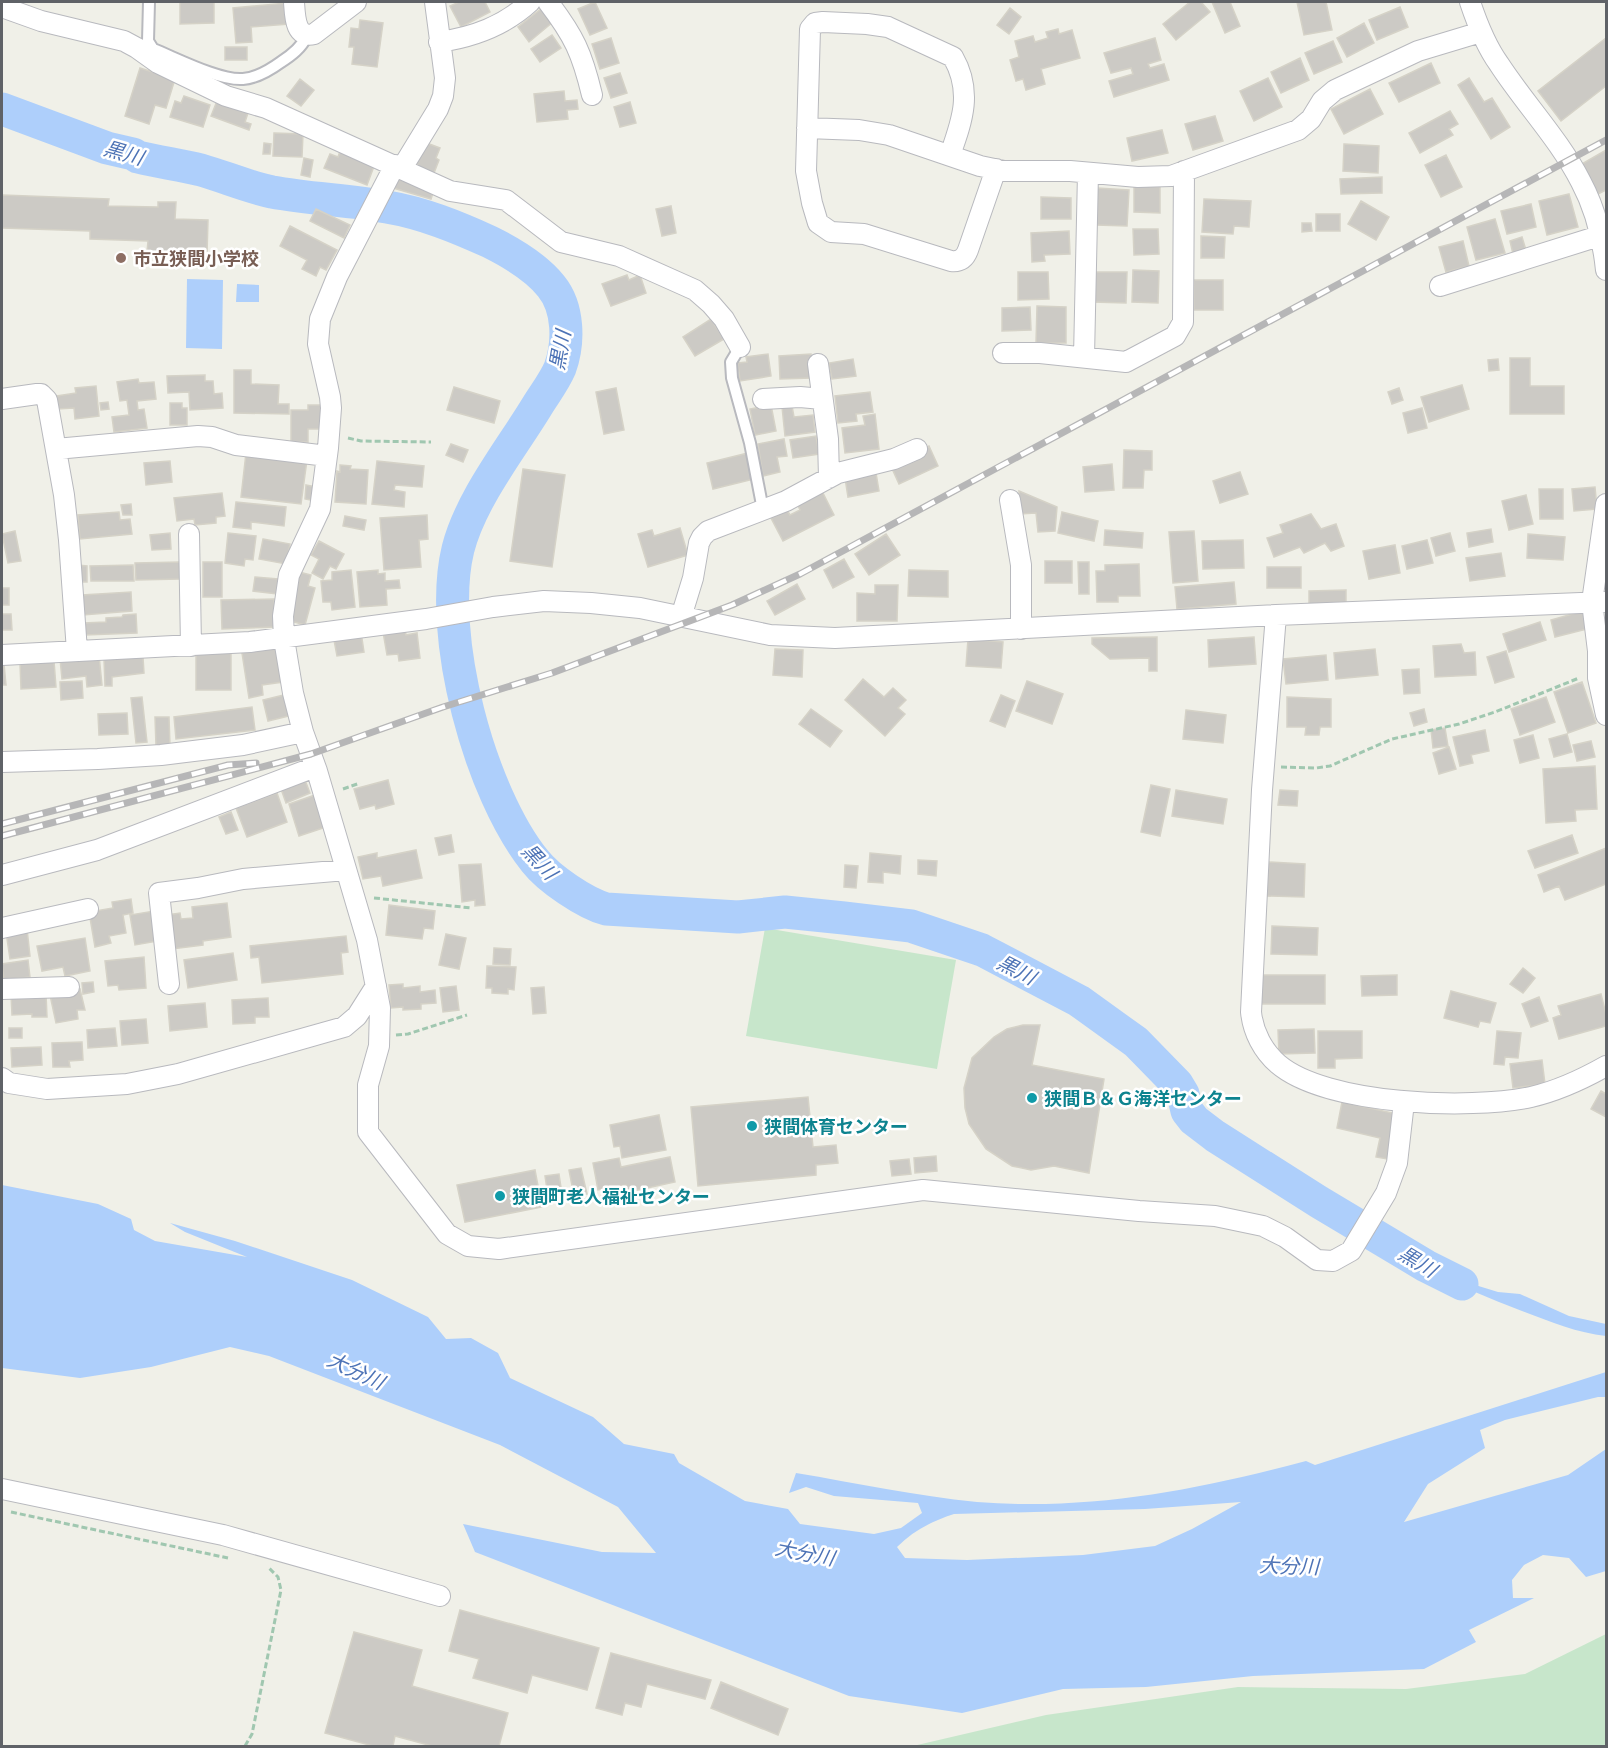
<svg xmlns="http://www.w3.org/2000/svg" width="1608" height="1748" font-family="Lato,'Noto Sans JP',sans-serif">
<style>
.green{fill:#c7e6cb}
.water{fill:#aecffb;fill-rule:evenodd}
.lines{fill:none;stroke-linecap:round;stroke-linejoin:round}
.river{stroke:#aecffb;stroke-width:33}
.building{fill:#cccac5;stroke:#d5d2c7;stroke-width:1.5}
.lane-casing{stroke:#b8b9be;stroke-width:14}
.street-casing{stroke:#b8b9be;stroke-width:22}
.path{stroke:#a0c7b0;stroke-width:3;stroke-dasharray:6 3;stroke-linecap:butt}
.lane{stroke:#fff;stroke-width:10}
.street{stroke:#fff;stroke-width:20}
.rail-casing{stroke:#b6b6b7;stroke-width:7}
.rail{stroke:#fff;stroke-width:4.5;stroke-dasharray:14;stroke-linecap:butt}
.education-dot{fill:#8d6e63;stroke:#fff;stroke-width:2}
.culture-dot{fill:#0f9aa8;stroke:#fff;stroke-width:2}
.labels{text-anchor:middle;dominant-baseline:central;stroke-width:5;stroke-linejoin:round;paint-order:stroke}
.education-label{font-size:18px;font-weight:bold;fill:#785e54;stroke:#fff;text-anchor:start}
.culture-label{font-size:18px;font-weight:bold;fill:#0d838f;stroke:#fff;text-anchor:start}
.water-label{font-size:20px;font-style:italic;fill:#4d73b6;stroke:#fff}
</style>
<rect width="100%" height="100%" fill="#f0f0e8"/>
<path class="green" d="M765,928L956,960L937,1069L746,1036Z
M1606,1634V1746H913L1046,1715L1238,1687L1406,1689L1525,1674Z"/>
<path class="water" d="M187,279L223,280L222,349L186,348Z
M237,284L259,285V302H236Z
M2,1185L98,1204L131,1219L134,1230L155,1241L247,1257L185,1232L170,1223L235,1241L352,1280L428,1317L446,1339L471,1338L498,1353L510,1378L593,1417L624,1444L674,1454L679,1463L745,1501L788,1509L800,1524L874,1534L901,1528L922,1513L918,1503L834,1496L806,1487L789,1493L796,1473C856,1483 916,1496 977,1502C1090,1511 1197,1490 1306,1461L1315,1465L1606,1372V1397H1598L1505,1420L1480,1430L1485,1448L1428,1484L1404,1522L1568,1475L1606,1449V1571L1586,1577L1569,1558L1543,1555L1524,1565L1512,1580L1513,1598H1534L1469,1630L1476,1642L1424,1669L1253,1676L1146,1687L1063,1689L962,1713L849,1696L475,1552L463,1524L602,1552L656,1553L618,1507L500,1445L269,1356L230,1347L151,1367L80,1378L2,1368ZM1241,1502L1192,1529L1155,1546L1083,1555L967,1560L905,1558L897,1547C913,1531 932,1521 954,1514L1145,1509Z
M1427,1262L1472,1284L1498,1292L1520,1294L1569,1316L1606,1324V1336C1577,1333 1549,1321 1522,1311C1485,1297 1450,1282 1415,1264Z"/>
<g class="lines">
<path class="river" d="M2,109L107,148L133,154L138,157C159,162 180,165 201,170C225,177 248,187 272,192C310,199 349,200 387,207C423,213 457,227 490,242C512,253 536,267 551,286C569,308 569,343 560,368C555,380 546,392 539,403C512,448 471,498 458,549C437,635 480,793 535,861C549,879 585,903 606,909L738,917L785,912L844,918L911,926L982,950L1079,1001L1136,1042L1177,1084L1183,1094L1187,1111L1194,1120L1215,1136L1319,1202L1426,1266L1462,1284"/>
</g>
<path class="building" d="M180,2H214V23L180,24Z
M459,2H485L490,12L461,27L450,6Z
M595,2L607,28L590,35L578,9Z
M1190,2H1201L1210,12L1176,40L1163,24Z
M1212,2H1230L1240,26L1225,33Z
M1297,2H1326L1332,30L1304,35Z
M287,3L289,24L251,27L252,42L236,43L233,8Z
M1400,7L1408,27L1377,40L1369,20Z
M542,8L553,22L529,42L518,27Z
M1010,8L1021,17L1009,34L997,25Z
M360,20L383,23L377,67L352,64L354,47H349L351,28L359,29Z
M1364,23L1374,43L1347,57L1337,38Z
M1058,29L1059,34L1072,30L1080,58L1041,69L1045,84L1026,90L1023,79L1016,81L1010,60L1019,57L1015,41L1033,36L1035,42L1048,38L1046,32Z
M552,35L561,48L540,62L531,49Z
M611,38L619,63L600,69L592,44Z
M1155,38L1161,60L1148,64L1150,68L1164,64L1169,80L1114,97L1109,81L1133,74L1131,68L1111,73L1104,53Z
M1606,38V86L1561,121L1538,91Z
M1333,41L1342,62L1314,74L1305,53Z
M225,47H247V60H225Z
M1300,58L1309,80L1281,93L1271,72Z
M1431,63L1440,83L1399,102L1389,83Z
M140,68L175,79L166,108L155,105L149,124L125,116Z
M620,73L627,93L611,98L604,78Z
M1268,78L1282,107L1254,121L1240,91Z
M1469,78L1484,102L1492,98L1510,127L1491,139L1458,85Z
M300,79L314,90L301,106L287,96Z
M1370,89L1383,114L1344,134L1331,109Z
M564,91L565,101L577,100L578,109L567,110L568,119L537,122L534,94Z
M184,96L210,105L203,127L170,117L175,101L181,103Z
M217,101L248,113L245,122L251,124L249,130L211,116Z
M630,102L636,123L620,127L614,107Z
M1450,111L1458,124L1449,129L1453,135L1420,153L1409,133Z
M1215,116L1223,141L1193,150L1185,124Z
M1162,130L1168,153L1132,161L1127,138Z
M274,133L303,134L302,157L273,156Z
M424,142L440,148L436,158L439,160L434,173L415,166Z
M264,143L271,144L270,154H263Z
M1344,144L1379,146L1378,173L1343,171Z
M341,148L376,161L367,185L324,168L330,154L338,157Z
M1606,150V190L1596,195L1580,165Z
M1446,155L1462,187L1441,197L1425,165Z
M304,158L313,160L310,177L301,175Z
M398,171L434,190L431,199L393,188Z
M1382,177V193L1341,194L1340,179Z
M1134,186L1160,187V213L1134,212Z
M1097,188L1129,190L1127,226L1096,225Z
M1569,194L1578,227L1547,235L1539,201Z
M2,195L109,199L108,206L158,207V202H176L175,219L208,220L207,254L147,252L148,241L90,239V231L2,228Z
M1041,197L1071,198V219H1041Z
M1204,199L1251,201L1249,227L1234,226L1233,234L1202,232Z
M1361,201L1389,217L1376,240L1348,224Z
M1531,204L1536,227L1507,234L1501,211Z
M671,206L676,233L662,236L656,209Z
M316,209L350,225L344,238L310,221Z
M1316,214H1340V231H1316Z
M1495,219L1505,253L1476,260L1467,227Z
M1302,223H1311L1312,231L1302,232Z
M290,226L337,250L326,270L320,267L316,276L302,269L307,260L280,246Z
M1133,229H1158L1159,254L1134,255Z
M1069,231L1070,254L1044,255L1045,261L1032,262L1031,233Z
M1201,236L1225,237L1224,258H1201Z
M1522,237L1526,250L1513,254L1510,241Z
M1463,241L1469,266L1446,272L1439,247Z
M1133,270L1159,271L1158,303L1132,302Z
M1018,272H1048L1049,299L1018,300Z
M1093,272H1127L1126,303L1092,302Z
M627,275L629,280L640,275L646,293L611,306L602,284Z
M1194,280H1223V310H1194Z
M1037,306L1066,307V343H1036Z
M1030,307L1031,330L1002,331V308Z
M711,319L724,339L695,356L683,337Z
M768,354L771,376L740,381L738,363L747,362L746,357Z
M811,354L812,378L780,379L779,356Z
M1510,358H1530V386H1564V414H1510Z
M853,359L856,376L832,379L829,363Z
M1498,359L1499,370L1489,371L1488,360Z
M234,370H251V384L279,385L278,404H289V414L234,413Z
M205,375V381H213L214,394L222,393L223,408L190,410L189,392L168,393L167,376Z
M138,379L139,383L154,382L156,399L137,401L138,410L144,409L147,428L114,432L112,417L129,415L127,400L120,401L117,382Z
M1462,385L1469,409L1429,422L1421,397Z
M96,386L99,416L75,419L74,408L58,409L57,396L76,393L75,388Z
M454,387L500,401L494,423L447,410Z
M616,388L624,430L604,434L596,392Z
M1399,388L1403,400L1392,404L1388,392Z
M870,392L873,412L856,414L857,421L838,423L835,396Z
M108,402L109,409L101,410L100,403Z
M170,403H182V408H187V425H170Z
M308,405H327L320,429H308V442H291V410H308Z
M771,405L776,431L755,435L750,409Z
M792,406L794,417L813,415L815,432L785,436L782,407Z
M1422,408L1427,428L1408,433L1403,413Z
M875,414L879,449L845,453L842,428L865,425L863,416Z
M816,436L819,454L793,458L790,440Z
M784,439L787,456L777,457L780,472L763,476L758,444Z
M451,444L468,450L463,462L446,455Z
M929,446L938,466L899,484L890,464Z
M1124,450L1152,451V470H1144L1143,488H1123Z
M246,453L307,460L301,504L241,497Z
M748,453L754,479L713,489L707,463Z
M170,461L172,482L146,485L144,463Z
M377,461L424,466L422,487L395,485L394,490L405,492L404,507L372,504Z
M1112,464L1114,490L1085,492L1083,467Z
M340,465L351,466L350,469L368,470L366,504L335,502L337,471L340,472Z
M523,469L565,475L552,567L510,561Z
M1240,472L1248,494L1220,503L1213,481Z
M876,473L879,491L848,497L845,478Z
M306,485L317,487L316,501L305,499Z
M820,487L834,515L783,541L771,518L787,510L790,515L800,510L795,499Z
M1595,487L1597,509L1574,511L1572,489Z
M1539,489H1563V519H1540Z
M1019,491L1057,507L1055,531L1038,532L1036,513L1020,514Z
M222,493L225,516L216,517V523L195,525L194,519L177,521L174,498Z
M1526,495L1533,524L1509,530L1502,501Z
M236,502L286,507L284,526L251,522V529L233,527Z
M131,504L132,515H123L121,505Z
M119,512L120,520L130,519L132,534L80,539L78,515Z
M1062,512L1098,521L1094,541L1058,533Z
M1311,514L1321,529L1336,524L1344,546L1331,551L1325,543L1304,553L1300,547L1274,557L1267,538L1283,533L1280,525Z
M427,515L428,539L419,540L421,567L384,570L380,518Z
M345,516L366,520L364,530L343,526Z
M680,528L688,555L648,567L638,534L652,530L654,536Z
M1491,529L1493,542L1469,547L1467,533Z
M1105,530L1143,533L1142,548L1104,545Z
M15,531L21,561L8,563L2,534Z
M1194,531L1198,581L1173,583L1169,532Z
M170,533L171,549L152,550L150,535Z
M228,533L256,536L253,560L245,559L244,566L225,563Z
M1450,533L1455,551L1436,556L1431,538Z
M886,534L900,555L869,575L855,554Z
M1528,534L1565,537L1563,560L1527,558Z
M263,539L290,544L286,564L259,559Z
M1243,540L1244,568L1203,569L1202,541Z
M1427,540L1433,563L1407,569L1402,546Z
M319,541L344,554L336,569L330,566L323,579L312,573L319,559L311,555Z
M1395,545L1400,573L1369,579L1363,551Z
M1501,553L1505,576L1470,581L1466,558Z
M844,559L854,577L833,588L824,570Z
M1045,561H1072V583H1045Z
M180,562V579L136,580L135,563Z
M203,562H222V597H203Z
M1078,562H1089V594H1079Z
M1139,564L1140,596H1118V602H1097L1096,571H1105V565Z
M77,565L87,566V582H77Z
M133,565L134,581H91L90,566Z
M1267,567H1301V588H1267Z
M351,570L355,607L332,610L331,602H323L321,581L332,580V572Z
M378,570V574L385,573V581L399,580L400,588L386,589L387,605L360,607L357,572Z
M909,570L948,571V597L908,596Z
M299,572L311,575L308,586L315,588L305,625L287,620Z
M255,577L278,579L277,594L253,591Z
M1234,582L1236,604L1177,609L1175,587Z
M797,584L805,599L775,615L767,601Z
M875,585H898L897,621H857V593L875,594Z
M2,588H9V605H2Z
M1346,590V602L1309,604V591Z
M131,592L132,611L83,615L82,595Z
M274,599L275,627L222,629L221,600Z
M1583,611L1587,629L1555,637L1551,620Z
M2,614H11L12,630H2Z
M136,614L137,633L85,635L84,623L106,622V618L122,617L123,615Z
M1540,622L1546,640L1509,652L1503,634Z
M405,629L406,635L417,633L420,658L399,661L398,654L387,655L383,632Z
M361,632L364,652L337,656L334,640Z
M1157,637V671H1149V658L1110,659L1092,644V638Z
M1254,637L1256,664L1209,667L1208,640Z
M968,639L1003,642L1001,668L966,666Z
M1461,644L1464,653L1475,652L1476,675L1435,677L1433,646Z
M278,647L283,682L262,685L263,695L249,698L242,653Z
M775,649L803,650L802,677L773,675Z
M1375,649L1378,675L1336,679L1334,653Z
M231,651V690H196V652Z
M1506,651L1514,677L1495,683L1487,657Z
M99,655L102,685L87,687L86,676L62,679L60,659Z
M1326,655L1328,680L1286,684L1283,659Z
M143,657L144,673L112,677V686H105L104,659Z
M54,661L56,687L21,689L20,663Z
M2,664H4L6,685H2Z
M1419,669L1420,693L1404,694L1402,670Z
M863,679L884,697L893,688L906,700L898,708L905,714L885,736L845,700Z
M82,681L83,698L61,700L60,682Z
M1027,681L1063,694L1052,724L1016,711Z
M1582,682L1596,723L1568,733L1554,692Z
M288,694L293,715L268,721L263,700Z
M1001,695L1015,701L1005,727L990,721Z
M142,697L147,742L136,743L131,698Z
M1287,697L1331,699V727H1320L1319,735H1305L1306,727H1287Z
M1546,697L1555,722L1520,735L1511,709Z
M252,707L255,730L176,739L174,717Z
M811,709L842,731L830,747L799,724Z
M1424,709L1427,722L1414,726L1410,713Z
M1186,710L1226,715L1223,743L1183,739Z
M127,713L128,734L99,735L98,714Z
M155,717H169L170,746H156Z
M1445,728L1448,746L1433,748L1431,730Z
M1485,730L1489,751L1471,755L1473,763L1460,766L1453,737Z
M1567,734L1572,752L1554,757L1549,739Z
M1533,735L1539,758L1520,763L1514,740Z
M1591,741L1595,757L1577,761L1573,745Z
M1449,747L1456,769L1439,774L1433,753Z
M1595,766L1597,809L1575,810L1576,821L1546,823L1543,769Z
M305,780L310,793L286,803L281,789Z
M388,780L394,804L376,809L375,805L360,809L354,789Z
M1151,785L1170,789L1160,836L1141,832Z
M1176,790L1227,799L1223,824L1172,816Z
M1280,790L1298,791L1297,806L1278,805Z
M277,793L287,822L247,837L236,808Z
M315,795L326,827L299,836L289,804Z
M231,812L238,830L226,834L219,817Z
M451,835L454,852L439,855L435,838Z
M1572,835L1578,853L1535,868L1528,851Z
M1606,848V884L1565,900L1559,886L1544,892L1538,875Z
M416,850L422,878L383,886L381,876L363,879L358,857L377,853V858Z
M870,853L901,856L900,874L883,872V883L868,882Z
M918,860L937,861L936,876L918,874Z
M1268,862L1305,864L1304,897L1267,896Z
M481,864L485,905L475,906V900L462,902L459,865Z
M845,865L858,866L856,888L844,887Z
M131,899L133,913L123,915L126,933L109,936L111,943L95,947L89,912L113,908L112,902Z
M227,903L231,937L203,941V945L172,949L167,915L180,913L181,919L193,918L192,907Z
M389,905L435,911L433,929L424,928L422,939L386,935Z
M154,911L158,941L135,945L130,915Z
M1272,926L1318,928L1317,955L1271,954Z
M27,929L30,956L10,959L6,932Z
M446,934L466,938L459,969L439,965Z
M346,936L348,952L341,953L343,974L262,983L259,957L251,958L250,946Z
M85,938L90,971L65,976L63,967L42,971L37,946Z
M494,948L511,949L510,965L493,964Z
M233,953L237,980L188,988L184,960Z
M144,957L146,988L119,990L118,985L108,986L105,961Z
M28,960L30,977L4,980L2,964Z
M487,966L516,967L514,990L508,989V994L492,993V988H486Z
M1523,968L1535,978L1523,993L1510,984Z
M1257,975H1325V1004H1257Z
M1397,975V995L1362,996L1361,976Z
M93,982L94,992L83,994L82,983Z
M403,984V988L420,986V992L435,990L436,1003L421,1004V1009L403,1010V1007L391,1008L389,985Z
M456,986L459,1010L443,1012L440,988Z
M544,987L546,1013L533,1014L531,988Z
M80,989L85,1010H77L78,1019L56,1023L50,995Z
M1451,991L1496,1003L1490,1023L1480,1021L1478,1027L1444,1018Z
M46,994L47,1017H32V1014L12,1015L11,995Z
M1601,994L1606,1014V1026L1559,1039L1553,1018L1561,1015L1558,1006Z
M1539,997L1548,1021L1531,1027L1522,1004Z
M268,998L269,1017H255V1023L233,1024L232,1000Z
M205,1003L207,1027L170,1031L168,1006Z
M146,1019L148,1043L122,1045L120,1021Z
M1023,1025H1040L1032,1065L1104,1079L1089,1173L1054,1166L1031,1170L1012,1166L986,1149L969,1124L965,1108L964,1088L972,1058L994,1037L1007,1029Z
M9,1028H22V1038H9Z
M115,1028L117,1046L88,1048L87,1030Z
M1314,1029L1315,1053L1279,1054L1278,1030Z
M1318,1031H1362V1058L1335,1059V1068H1318Z
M1497,1031L1521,1033L1518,1058L1505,1057L1504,1065L1494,1064Z
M82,1042L83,1060L69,1061L70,1067H53L52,1043Z
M41,1047L42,1065L12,1067L11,1048Z
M1542,1060L1545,1084L1513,1088L1510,1064Z
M1601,1091L1606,1094V1117L1591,1109Z
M808,1097L813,1147L836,1145L838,1163L816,1165V1175L698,1186L691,1107Z
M1342,1102L1397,1114L1387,1159L1376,1157L1380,1138L1337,1128Z
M659,1115L666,1150L622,1158L620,1146L614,1147L610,1125Z
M936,1156L937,1171L915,1173L914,1158Z
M670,1157L675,1182L628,1192L626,1185L598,1190L593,1163L619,1158L621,1167Z
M909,1159L911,1174L892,1176L890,1161Z
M581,1168L587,1194L574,1196L569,1170Z
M535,1170L542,1207L465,1222L457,1185Z
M559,1174L563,1201L549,1203L545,1176Z
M460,1610L599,1648L587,1690L532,1675L527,1693L473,1678L479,1659L449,1651Z
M354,1632L422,1650L412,1686L508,1713L499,1746H432L395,1736L393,1746H373L325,1733Z
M611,1653L711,1680L705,1699L647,1684L641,1707L625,1703L622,1715L596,1708Z
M721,1682L788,1709L778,1735L711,1708Z"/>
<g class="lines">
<defs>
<path id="lane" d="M149,2L148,41L153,49C176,58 220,81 243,79C257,78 270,70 281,62C292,55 301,48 307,36
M740,347L731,362L732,378L750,443L763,510"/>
<path id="street" d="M294,2C295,16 295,39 314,34L356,2
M548,2C574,36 582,53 592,95
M1470,2C1477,23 1486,46 1499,64C1525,104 1559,139 1581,182C1595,208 1603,241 1606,270
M2,7L41,21L124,41L137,48L158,63L226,96L266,108L450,191L506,200L561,242L619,256L695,290L711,304L724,319L740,347
M439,42C474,37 504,26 530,2
M807,128L859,130L889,135L980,166L1004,171H1070L1138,177L1171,176L1298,130L1311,119L1322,101L1335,90L1418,51L1481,32
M950,155C962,121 973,92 953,57L888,27L867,24L823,22L815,23L810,29L806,171L812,203L818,223L831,232L864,234L951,261C960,262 965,258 968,250L996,169
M395,165L337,277L320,319L318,344L330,397L331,408L328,448L320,509L289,575L283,616L284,639L293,693L303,732L317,771L367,940L380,1008L379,1046L368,1085V1132L447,1234L468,1246L499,1249L923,1190L1139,1211L1215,1216L1263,1226L1285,1237L1317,1260L1333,1261L1351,1251L1386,1193L1397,1163L1404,1102
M402,168L438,109L443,96L445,78L435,2
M1440,286L1599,236
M1003,353H1040L1126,362L1175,336L1183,322L1184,171
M1084,357L1088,173
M818,364L828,439L829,478
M2,399L37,394H41L47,400L64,495L69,540L77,651
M763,399L800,397L822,399
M56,449L198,436L212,437L236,445L327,456
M1010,500L1021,565V629
M1606,504L1592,602L1598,651V678L1606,715
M189,534L191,646
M1276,615L1262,790L1251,1012C1253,1032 1263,1051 1278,1064C1326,1105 1470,1110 1531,1097C1557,1091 1583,1079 1606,1066
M681,617L693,578L699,543L702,537L708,531L786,501L838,473L894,459L917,449
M2,655L250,642L426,619L493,607L544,601L591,603L640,608L770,635L835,638L1276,615L1606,602
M2,762L98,759L161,755L243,745L303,732
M2,875L97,850L315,767
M2,928L88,909
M169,984L159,893L198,888L243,879L346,870
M2,989L69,987
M2,1078L9,1083L47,1089L127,1084L178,1074L344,1027L357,1016L376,986
M2,1489L223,1535L440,1596"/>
</defs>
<use href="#lane" class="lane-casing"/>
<use href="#street" class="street-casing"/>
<path class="path" d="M348,438L361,441L431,442
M1281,767L1316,768L1330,766L1392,739L1459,724L1495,712L1579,678
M343,789L360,783
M374,898L472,908
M396,1035L408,1034L467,1015
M11,1512L228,1558
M245,1746L252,1734L281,1590L278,1577L269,1568"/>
<use href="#lane" class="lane"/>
<use href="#street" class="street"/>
<defs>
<path id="rail" d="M2,824L228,765L256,763
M2,836L311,754L443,707L552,673L732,605L800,574L1606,140"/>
</defs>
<use href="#rail" class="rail-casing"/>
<use href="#rail" class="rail"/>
</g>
<circle class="education-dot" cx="121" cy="258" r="6"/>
<g class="culture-dot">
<circle cx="1032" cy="1098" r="6"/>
<circle cx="752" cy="1126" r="6"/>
<circle cx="500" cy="1196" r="6"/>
</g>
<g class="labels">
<g class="education-label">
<text x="133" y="258">市立狭間小学校</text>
</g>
<g class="culture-label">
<text x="1044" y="1098">狭間Ｂ＆Ｇ海洋センター</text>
<text x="764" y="1126">狭間体育センター</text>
<text x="512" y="1196">狭間町老人福祉センター</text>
</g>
<g class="water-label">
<text transform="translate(124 152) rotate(16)">黒川</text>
<text transform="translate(559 350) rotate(-80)">黒川</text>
<text transform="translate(540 861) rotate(47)">黒川</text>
<text transform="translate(1017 969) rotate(27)">黒川</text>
<text transform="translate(1418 1261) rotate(31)">黒川</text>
<text transform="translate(356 1370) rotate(25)">大分川</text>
<text transform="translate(805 1552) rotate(11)">大分川</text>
<text transform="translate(1289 1565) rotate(2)">大分川</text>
</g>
</g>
<rect width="1608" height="1748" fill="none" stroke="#5f6267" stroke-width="6"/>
</svg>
